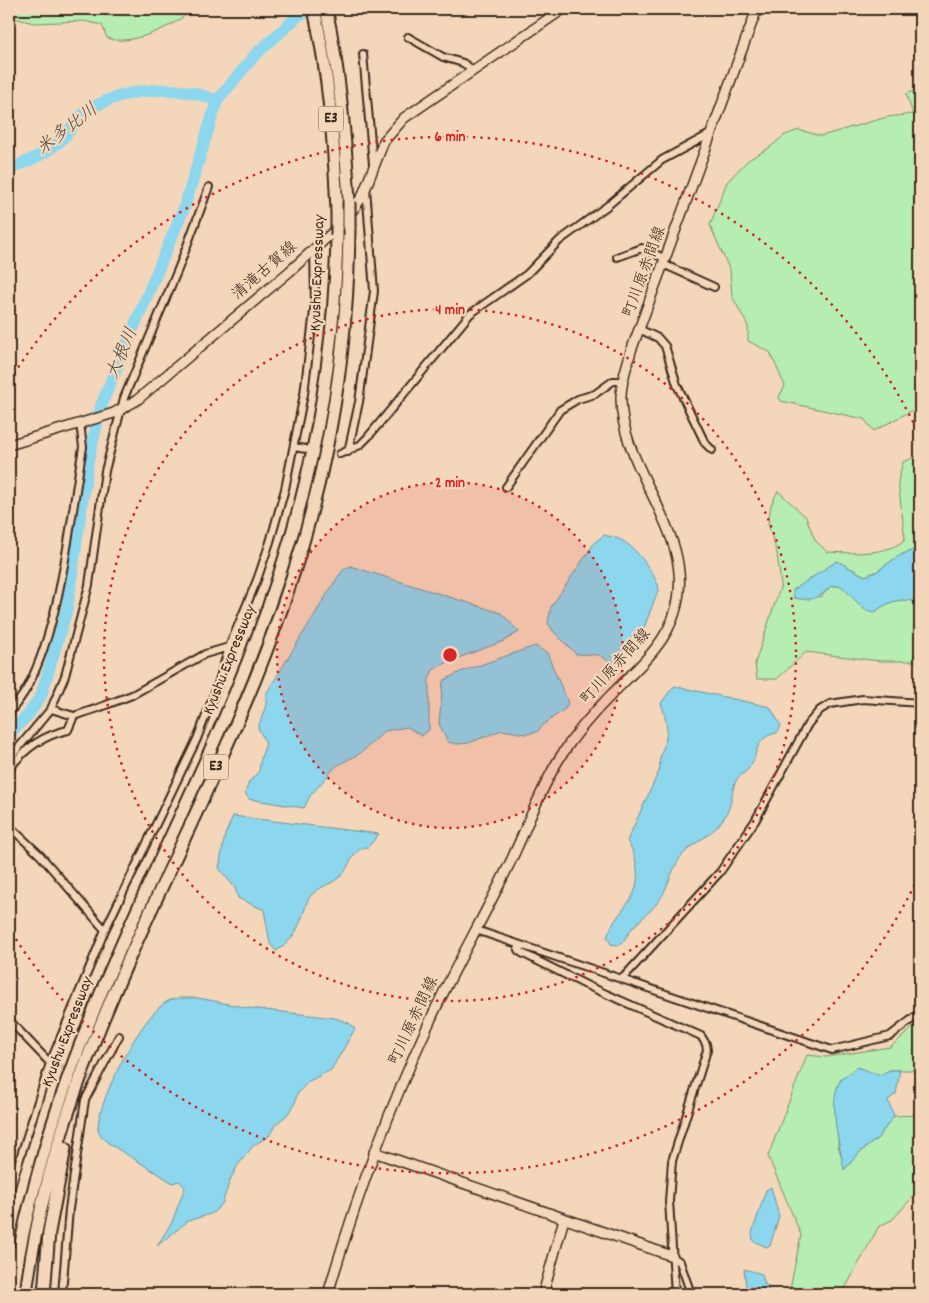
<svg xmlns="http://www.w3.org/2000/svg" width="929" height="1303" font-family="Dekko,'Klee One',sans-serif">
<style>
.green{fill:#b6eeb1;stroke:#788c68}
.water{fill:#8cd7ed;stroke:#6c929a}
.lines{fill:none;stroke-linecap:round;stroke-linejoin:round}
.river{stroke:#8cd7ed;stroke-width:12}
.street-tunnel{stroke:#cfb49b;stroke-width:6;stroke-dasharray:6 3;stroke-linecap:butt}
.street-casing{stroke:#3b2a1e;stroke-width:10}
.secondary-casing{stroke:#3b2a1e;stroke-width:12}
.highway-casing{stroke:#3b2a1e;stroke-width:15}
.street{stroke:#f4d7ba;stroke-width:6}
.secondary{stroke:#f4d7ba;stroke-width:9}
.highway{stroke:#f4d7ba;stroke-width:11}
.highway-bridge-casing{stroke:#3b2a1e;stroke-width:15;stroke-linecap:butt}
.highway-bridge{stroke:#f4d7ba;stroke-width:11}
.ring{fill:none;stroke:#d62828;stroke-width:2.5;stroke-dasharray:2.5 5}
.labels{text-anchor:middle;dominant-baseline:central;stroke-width:4.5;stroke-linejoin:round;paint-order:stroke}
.shield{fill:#f4d7ba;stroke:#725e4d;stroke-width:1}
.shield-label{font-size:15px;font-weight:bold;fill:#3b2a1e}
.street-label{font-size:16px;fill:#3b2a1e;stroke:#f4d7ba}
.water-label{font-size:18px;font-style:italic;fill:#47443d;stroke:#f4d7ba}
.centre{fill:#d62828;stroke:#f4d7ba;stroke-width:2.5}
.ring-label{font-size:15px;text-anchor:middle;font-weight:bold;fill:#d62828;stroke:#f4d7ba;stroke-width:4.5;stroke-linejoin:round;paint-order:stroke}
</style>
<rect width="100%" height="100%" fill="#f4d7ba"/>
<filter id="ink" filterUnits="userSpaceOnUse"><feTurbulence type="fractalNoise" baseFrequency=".02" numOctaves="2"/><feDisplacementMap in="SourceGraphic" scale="10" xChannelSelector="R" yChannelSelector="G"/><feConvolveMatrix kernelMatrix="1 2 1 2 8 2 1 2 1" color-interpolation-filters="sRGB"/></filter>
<g filter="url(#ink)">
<path class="green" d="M9,9h183c-15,17 -63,38 -85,29l-5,-13 -18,-4 -50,2 -25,-6z
M920,88v318l-46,25 -10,-12 -83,-18 -2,-4 6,-11 -15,-34 -22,-11v-15l-16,-30 -2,-25 -20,-46 17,-43 21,-22 21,-12 16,-13 14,-5 22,6 66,-19 26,-3 -7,-20z
M920,455v93l-20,7 -24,17 -11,4 -28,-15 -44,30 28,6 10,-11h10l24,23 10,3c13,-11 29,-16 45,-9v58h-40l-74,-9 -29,27h-20l-2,-16 26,-78 -4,-32 -9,-29 3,-19 7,-14 28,26 9,23 12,12c22,1 62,4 78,-13l-7,-58 5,-19z
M920,1022v48h-30l-10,5 -24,-8 -6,8 -10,5 -2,65 7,24 15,-17 17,-13 17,-23 26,-1v74l-28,31 -13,6 -37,68h-53l12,-59 -33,-79 39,-101 19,2 64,-10z"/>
<path class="water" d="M604,535c7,2 14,3 19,6 14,8 32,33 36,47l-23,61 -23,15 -14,-9 -23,-1 -23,-23 -5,-8 3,-16 44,-65z
M920,548v56c-16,-8 -32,-3 -45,8l-10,-2 -24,-24h-10c-12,13 -20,15 -37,12l-1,-8 44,-29 28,15 11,-4 24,-17z
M350,566l151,47 18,19 -15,9 -54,20 -17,9 -4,9v51l-7,6 -15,-9 -22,4 -24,22 -25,13 -26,30 -6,12 -55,-9 -4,-6 4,-11 10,-11 2,-13 5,-15 -8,-15 8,-23v-11l71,-116 6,-8z
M535,646l12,7 21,50 -3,6 -21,15 -7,8 -11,2 -24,-4 -33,13 -12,1 -9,-2 -9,-18 4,-43 17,-9z
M674,686l96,21 11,19 -4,7c-25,5 -17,22 -29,36 -3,4 -8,6 -11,10 -5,8 -5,20 -8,29 -11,26 -27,28 -45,45 -10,12 -13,23 -19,37 -6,15 -21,26 -32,37 -5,6 -7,12 -13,18l-9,-1 -4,-7c5,-15 14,-24 23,-37 12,-16 8,-43 -3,-59l33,-72c-2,-12 4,-20 6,-31 2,-13 -1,-23 -5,-35z
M233,816l146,18 -11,13c-15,1 -18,18 -25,27 -10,11 -26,12 -34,24 -2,3 -3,7 -4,11 -6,18 -11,31 -29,42l-6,-8 -6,-33 -26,-12 -3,-10 -16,-20 6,-33z
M179,998h20l49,10 87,10 14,5 6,6 -24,41 -22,11 -12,13 -2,9 -8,12 -12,10 -6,11 -15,9 -16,20 -7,13 -9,26 -9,9 -25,8 -31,25 15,-24 13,-35 -6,-6 -6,2 -65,-40c-5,-5 -10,-9 -10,-16 1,-29 44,-113 70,-126 3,-2 8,-2 11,-3z
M856,1067l24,8 10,-5h10l-4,24 -8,6 6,16 -17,23 -17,13 -16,18c-4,-24 -16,-65 -5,-87 3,-6 13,-10 17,-16z
M771,1187l8,29 -9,30 -3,1 -14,-6 -1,-8 14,-43z
M744,1269l18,5 3,11 4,2 -2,7h-20z"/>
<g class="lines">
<path class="river" d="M9,169c19,-8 38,-15 53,-30 10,-11 19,-26 33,-33 37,-19 84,-22 122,-5
M9,734l19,-19 13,-19 26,-87 21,-148 14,-58 82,-195 33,-107 37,-45 44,-40 13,-7"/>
<path class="street-tunnel" d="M50,1063l46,16"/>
<g class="street-casing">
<path id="street" d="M408,37l35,20 20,6 10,7
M363,54l10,110
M617,257l25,-9 24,11
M663,264l51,23
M639,329l19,9 7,8 12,39 28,58 7,7
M294,447l12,2
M348,452l11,-50 15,-111 -8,-103
M340,454l20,-9 8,-8 102,-123 57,-40 32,-33 48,-35 55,-46 50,-27
M506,487l54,-77 18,-11 17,-5 18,-13h10
M51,709l23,7 24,-8 34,-13 73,-41 24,-7
M9,714c6,-9 14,-18 19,-28 34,-66 42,-166 55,-239l-3,-24
M9,759l42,-50 14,-33 24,-91 16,-114 19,-73 55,-131 30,-80
M10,768c15,-20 34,-33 58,-38l6,-14
M9,826l31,29 65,75
M476,930l356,120 58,-14 30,-23
M518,944v6l4,3 64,32 115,51 5,8 1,6 -35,111 -3,40 6,93
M622,979l98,-107 35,-51 53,-97 12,-14 10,-6 33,-5 57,4
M9,1020l41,43
M9,1193l41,-130 55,-133 92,-191 21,-55 11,-37 28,-67 13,-38 15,-53 19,-95 11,-92 -1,-54
M672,1256l8,6 11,32
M62,1294l7,-85 16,-109 34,-64"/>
</g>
<g class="secondary-casing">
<path id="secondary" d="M9,445l105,-32 23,-13 153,-129 54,-49 18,-25 22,-56 20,-23 159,-109
M374,1152l298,104
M328,1294c27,-93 60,-183 101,-271 23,-51 51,-99 76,-150 19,-37 32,-78 54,-114 15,-24 33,-45 53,-65 24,-25 53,-48 63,-82 24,-78 -55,-139 -54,-215 0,-16 6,-31 10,-46l126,-342
M543,1294l21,-75"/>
</g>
<g class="highway-casing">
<path id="highway" d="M314,9c15,66 20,134 23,202
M326,9c14,63 19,128 23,192
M13,1294c5,-48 18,-96 31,-142 44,-152 118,-290 181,-435 69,-159 109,-308 112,-482
M26,1294c27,-224 150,-417 232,-622 59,-148 90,-286 91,-446
M44,1294l5,-62 16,-84"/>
</g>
<use href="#street" class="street"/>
<use href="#secondary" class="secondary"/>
<use href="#highway" class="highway"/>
<g class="highway-bridge-casing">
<path id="highway-bridge" d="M337,211v24
M349,226v-25"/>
</g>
<use href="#highway-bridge" class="highway-bridge"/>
</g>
</g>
<circle cx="450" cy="655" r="173" fill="#d62828" fill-opacity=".12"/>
<g class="ring">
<circle cx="450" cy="655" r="173"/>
<circle cx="450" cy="655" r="346"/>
<path d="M918 878A519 519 0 0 1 10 930M10 380A519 519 0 0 1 918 432"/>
</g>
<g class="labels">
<g class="shield">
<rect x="318.5" y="106.5" width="25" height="25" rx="4"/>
<rect x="203.5" y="754.5" width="25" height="25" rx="4"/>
</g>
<g class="shield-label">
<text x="331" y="119">E3</text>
<text x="216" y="767">E3</text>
</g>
<g class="street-label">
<text transform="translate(265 271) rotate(-41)">清滝古賀線</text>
<text transform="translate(645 272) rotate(-70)">町川原赤間線</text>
<text transform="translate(318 273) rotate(-88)">Kyushu Expressway</text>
<text transform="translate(230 660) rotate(-68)">Kyushu Expressway</text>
<text transform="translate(616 667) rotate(-48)">町川原赤間線</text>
<text transform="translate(414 1021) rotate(-65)">町川原赤間線</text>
<text transform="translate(68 1032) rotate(-69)">Kyushu Expressway</text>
</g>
<g class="water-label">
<text transform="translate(68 130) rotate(-38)">米多比川</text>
<text transform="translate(123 354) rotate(-67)">大根川</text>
</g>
</g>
<circle cx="450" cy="655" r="8" class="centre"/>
<g class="ring-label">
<text x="450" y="141">6 min</text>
<text x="450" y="314">4 min</text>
<text x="450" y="487">2 min</text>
</g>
<rect width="929" height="1303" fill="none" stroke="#f4d7ba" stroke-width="30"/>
<rect x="15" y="15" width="899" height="1273" fill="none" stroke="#3b2a1e" stroke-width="2" filter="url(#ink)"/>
</svg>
